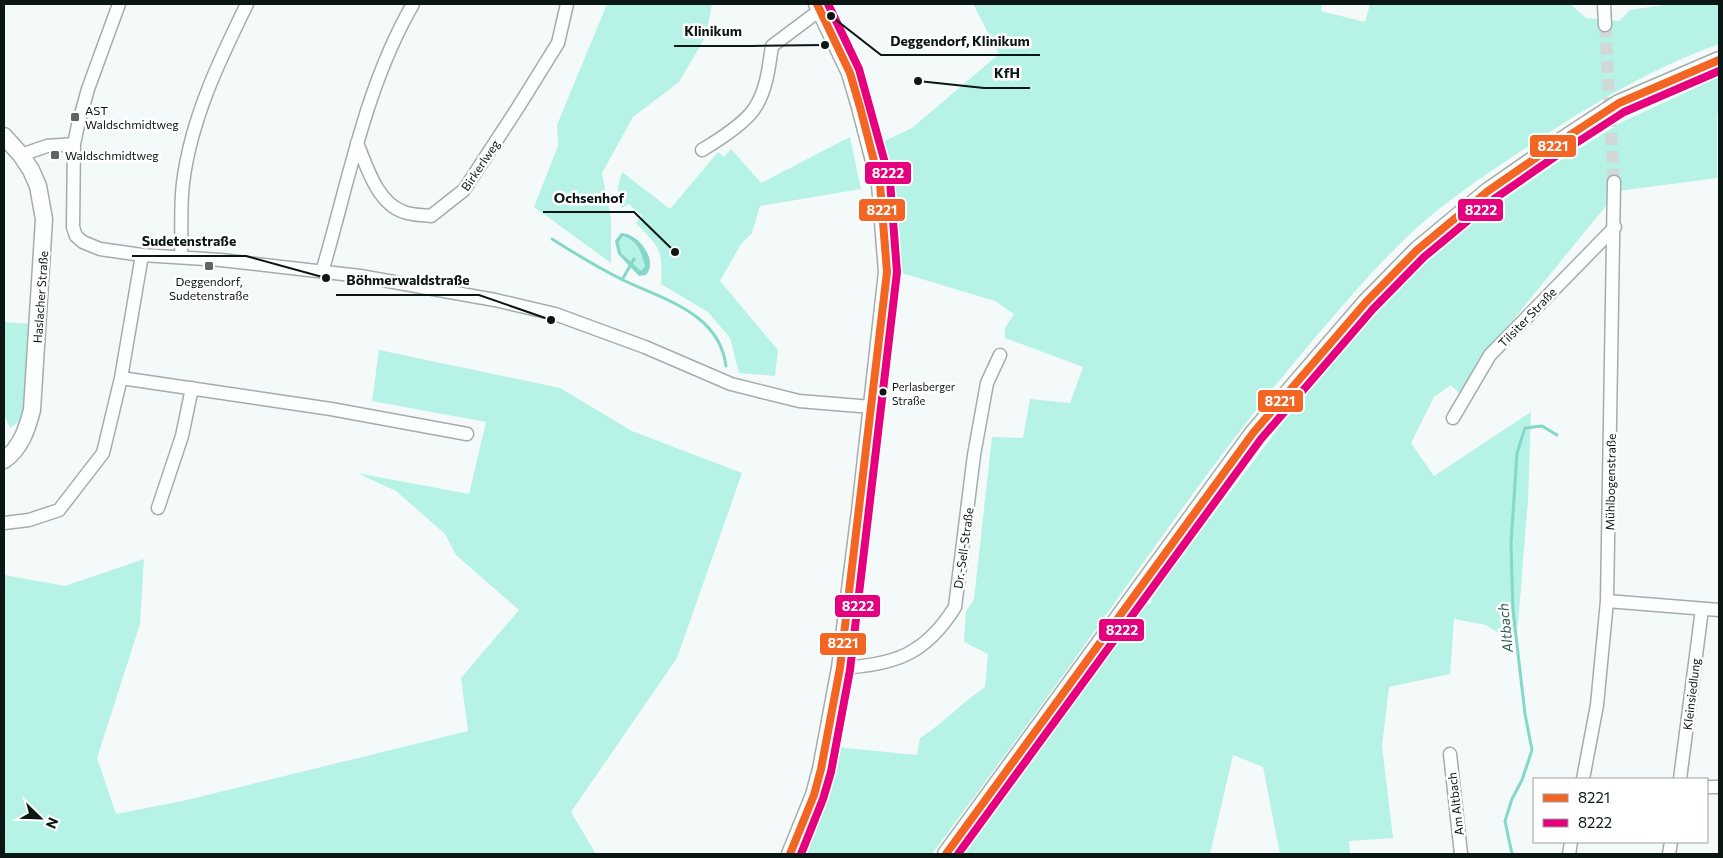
<svg xmlns="http://www.w3.org/2000/svg" width="1723" height="858" font-family="Commissioner,sans-serif">
<style>
.green{fill:#b6f2e6}
.water{fill:#85d8c9;fill-rule:evenodd}
.lines{fill:none;stroke-linecap:round;stroke-linejoin:round}
.stream{stroke:#85d8c9;stroke-width:3}
.street-tunnel{stroke:#d1d8d7;stroke-width:12;stroke-dasharray:12 6;stroke-linecap:butt}
.street-casing{stroke:#a4adab;stroke-width:15}
.secondary-casing{stroke:#a4adab;stroke-width:19}
.street{stroke:#fdfefe;stroke-width:12}
.secondary{stroke:#fdfefe;stroke-width:16}
.bus-1-casing{stroke:#fff;stroke-width:11}
.bus-2-casing{stroke:#fff;stroke-width:11}
.bus-1{stroke:#f26522;stroke-width:8}
.bus-2{stroke:#e5007d;stroke-width:8}
.poi-dot{fill:#5c6664;stroke:#fff;stroke-width:2}
.bus-dot{fill:#0a1714;stroke:#fff;stroke-width:2}
.labels{text-anchor:middle;dominant-baseline:central;stroke-width:5;stroke-linejoin:round;paint-order:stroke}
.bus-label{font-size:11px;fill:#0a1714;stroke:#fff;text-anchor:start}
.poi-label{font-size:12px;fill:#0a1714;stroke:#fff;text-anchor:start}
.street-label{font-size:12px;fill:#0a1714;stroke:#fff}
.water-label{font-size:14px;font-style:italic;fill:#2b5b52;stroke:#fff}
.leader{fill:none;stroke:#0a1714;stroke-width:2}
.callout-dot{fill:#0a1714;stroke:#fff;stroke-width:2}
.callout-label{font-size:14px;text-anchor:middle;font-weight:bold;fill:#0a1714;stroke:#fff;stroke-width:5;stroke-linejoin:round;paint-order:stroke}
.line-badge{stroke:#fff;stroke-width:2}
.badge-label{font-size:14px;text-anchor:middle;font-weight:bold;fill:#fff}
</style>
<rect width="100%" height="100%" fill="#f4faf9"/>
<path class="green" d="M607,4h105l-6,32 -27,46 -46,35 -31,56 9,46v44l-77,-56 24,-61 -1,-21z
M973,4h349l-1,7 44,11 5,-18h200l16,14 33,3 11,-11 41,-6h48v40c-64,23 -122,57 -178,94 -38,25 -78,51 -113,80 -35,30 -66,65 -96,100 -75,85 -141,178 -207,270 -63,90 -128,178 -193,266h-130l14,-27 23,-77 -3,-3 81,8 3,-17c24,-15 41,-35 65,-51l3,-33 -24,-12 2,-30 8,-13 18,-162 31,1 7,-39 40,4 13,-36 -78,-29v-10l9,-14 -19,-13 -100,-30 -4,-78 -11,-50 32,-15 87,-74z
M1719,77v35l-2,2v64l-99,13 -132,162 -25,42 -10,-10 -17,12 -23,46 23,33 97,-64 -3,88 -10,124 -6,18 -26,-17 -32,-6 -4,55 -61,13 -7,59 11,92 -44,3 1,13h-70l-17,-87 -30,-12 -23,99h-247l178,-246 10,-5 2,-9 149,-197 71,-81 51,-51 45,-41 89,-62 62,-39z
M850,137l11,52 -101,17 -8,27 -11,11 -21,37 58,69 -3,26 -36,-3 -9,-35 -22,-26 -47,-28c2,-35 -1,-36 -25,-61l6,-7 -13,-12 -7,4c-7,-12 -4,-23 0,-36l48,37 48,-57 6,5 7,-8 30,34z
M623,236c15,5 18,16 22,30l-4,5 -20,-18 -2,-11z
M4,322l28,2 -7,93 -15,11 -6,-13z
M379,350l181,38 72,43 110,42 -65,185 -106,154 25,42h-592v-279l61,11 79,-27 -4,65 -43,134 19,56 71,-14 281,-69 -7,-53 58,-68 -63,-55 -11,-21 -49,-43 -39,-18 112,21 17,-72 -114,-21z"/>
<path class="water" d="M621,233c17,0 38,27 25,42l-7,1 -21,-22 -3,-13zM623,236c15,5 18,16 22,30l-4,5 -20,-18 -2,-11z"/>
<g class="lines">
<path class="stream" d="M552,239c22,14 45,28 69,40 42,21 98,33 105,87
M622,280l12,-21
M1512,854l-7,-33 7,-22 10,-19 10,-30 -7,-36 -12,-104 -2,-66 6,-91 8,-25 17,-2 15,9"/>
<path class="street-tunnel" d="M1605,25l9,157"/>
<g class="street-casing">
<path id="street" d="M119,4l-31,85 -10,36 -4,19 -1,83 3,9 7,6 17,7 42,6 79,5 139,16 135,24 60,14 90,33 86,37 68,17 73,6
M1604,4l1,21
M357,143c10,24 20,60 47,69 8,3 18,3 27,4l33,-26 53,-81 41,-66 9,-39
M702,150c15,-9 46,-29 54,-44 11,-18 13,-40 16,-60l48,-36
M21,155l26,-9 27,-2
M181,256c1,-24 -1,-49 2,-73 8,-64 36,-122 64,-179
M322,272c27,-91 43,-185 91,-268
M121,378l210,31 136,25
M1453,418l37,-63 125,-128
M158,508l24,-72 10,-48
M4,523l25,-3 30,-10 44,-57 18,-75 21,-123
M1607,601l112,9
M840,668c54,-3 85,-13 115,-61l19,-152 13,-72 13,-28
M1450,754l11,100
M1583,779l14,-74 10,-104 7,-419
M1680,779l22,-170
M1707,787h12
M1569,854l2,-12
M1669,854l2,-12"/>
</g>
<g class="secondary-casing">
<path id="secondary" d="M4,136l17,19 10,15 7,16 6,33 -12,191c-5,19 -11,38 -28,50
M790,854l24,-59 7,-26 19,-101 20,-157 27,-239 -7,-88 -20,-77 -10,-34 -33,-69
M946,854l307,-421 113,-131 51,-52 71,-59 62,-43 69,-45 100,-43"/>
</g>
<use href="#street" class="street"/>
<use href="#secondary" class="secondary"/>
<g class="bus-1-casing">
<path id="bus-1" d="M790,854l24,-59 7,-26 19,-101 47,-396 -7,-88 -20,-77 -10,-34 -33,-69
M946,854l307,-421 113,-131 51,-52 71,-59 62,-43 69,-45 100,-43"/>
</g>
<g class="bus-2-casing">
<path id="bus-2" d="M801,854l22,-55 8,-27 19,-102 47,-398 -7,-91 -31,-112 -31,-65
M958,854l303,-415 112,-130 51,-52 70,-58 62,-43 68,-44 95,-41"/>
</g>
<use href="#bus-1" class="bus-1"/>
<use href="#bus-2" class="bus-2"/>
</g>
<g class="poi-dot">
<rect x="70" y="112" width="10" height="10" rx="2.5"/>
<rect x="50" y="150" width="10" height="10" rx="2.5"/>
<rect x="204" y="261" width="10" height="10" rx="2.5"/>
</g>
<circle class="bus-dot" cx="883" cy="392" r="4.5"/>
<g class="labels">
<g class="bus-label">
<text x="892" y="386">Perlasberger<tspan x="892" dy="14">Straße</tspan></text>
</g>
<g class="poi-label">
<text x="85" y="110">AST<tspan x="85" dy="14">Waldschmidtweg</tspan></text>
<text x="65" y="155">Waldschmidtweg</text>
<text x="209" y="281" text-anchor="middle">Deggendorf,<tspan x="209" dy="14">Sudetenstraße</tspan></text>
</g>
<g class="street-label">
<text transform="translate(480 165) rotate(-56)">Birkerlweg</text>
<text transform="translate(40 297) rotate(-86)">Haslacher Straße</text>
<text transform="translate(1527 317) rotate(-46)">Tilsiter Straße</text>
<text transform="translate(1610 482) rotate(-89)">Mühlbogenstraße</text>
<text transform="translate(963 548) rotate(-82)">Dr.-Sell-Straße</text>
<text transform="translate(1691 694) rotate(-83)">Kleinsiedlung</text>
<text transform="translate(1455 804) rotate(-97)">Am Altbach</text>
</g>
<g class="water-label">
<text transform="translate(1505 628) rotate(-96)">Altbach</text>
</g>
</g>
<path class="leader" d="M825 45L752 46H674M831 16L881 55H1040M918 81L984 88H1030M675 252L634 212H543M326 278L246 256H132M551 320L479 295H336"/>
<g class="callout-dot">
<circle cx="825" cy="45" r="5"/>
<circle cx="831" cy="16" r="5"/>
<circle cx="918" cy="81" r="5"/>
<circle cx="675" cy="252" r="5"/>
<circle cx="326" cy="278" r="5"/>
<circle cx="551" cy="320" r="5"/>
</g>
<g class="callout-label">
<text x="713" y="36">Klinikum</text>
<text x="960" y="46">Deggendorf, Klinikum</text>
<text x="1007" y="78">KfH</text>
<text x="589" y="203">Ochsenhof</text>
<text x="189" y="246">Sudetenstraße</text>
<text x="408" y="285">Böhmerwaldstraße</text>
</g>
<g class="line-badge">
<rect x="1529" y="134" width="48" height="24" rx="5" fill="#f26522"/>
<rect x="864" y="161" width="48" height="24" rx="5" fill="#e5007d"/>
<rect x="1457" y="198" width="47" height="24" rx="5" fill="#e5007d"/>
<rect x="858" y="198" width="48" height="24" rx="5" fill="#f26522"/>
<rect x="1257" y="389" width="47" height="24" rx="5" fill="#f26522"/>
<rect x="834" y="594" width="47" height="24" rx="5" fill="#e5007d"/>
<rect x="1098" y="618" width="47" height="24" rx="5" fill="#e5007d"/>
<rect x="819" y="632" width="48" height="24" rx="5" fill="#f26522"/>
</g>
<g class="badge-label">
<text x="1553" y="151">8221</text>
<text x="888" y="178">8222</text>
<text x="1481" y="215">8222</text>
<text x="882" y="215">8221</text>
<text x="1280" y="406">8221</text>
<text x="858" y="611">8222</text>
<text x="1122" y="635">8222</text>
<text x="843" y="648">8221</text>
</g>
<rect width="1723" height="858" fill="none" stroke="#0a1714" stroke-width="10"/>
<rect x="1533" y="778" width="175" height="65" fill="#ffffff" stroke="#9da2a1"/>
<rect x="1543" y="794" width="25" height="8" fill="#f26522" stroke="#9da2a1"/>
<text x="1578" y="803" font-size="15" fill="#0a1714">8221</text>
<rect x="1543" y="819" width="25" height="8" fill="#e5007d" stroke="#9da2a1"/>
<text x="1578" y="828" font-size="15" fill="#0a1714">8222</text>
<g transform="translate(40 818) rotate(113)" stroke="#ffffff" stroke-width="4" paint-order="stroke">
<path d="M0-4L9 19L0 12L-9 19Z" fill="#0a1714"/>
<text y="-8" font-size="14" font-weight="bold" text-anchor="middle" fill="#0a1714">N</text>
</g>
</svg>
